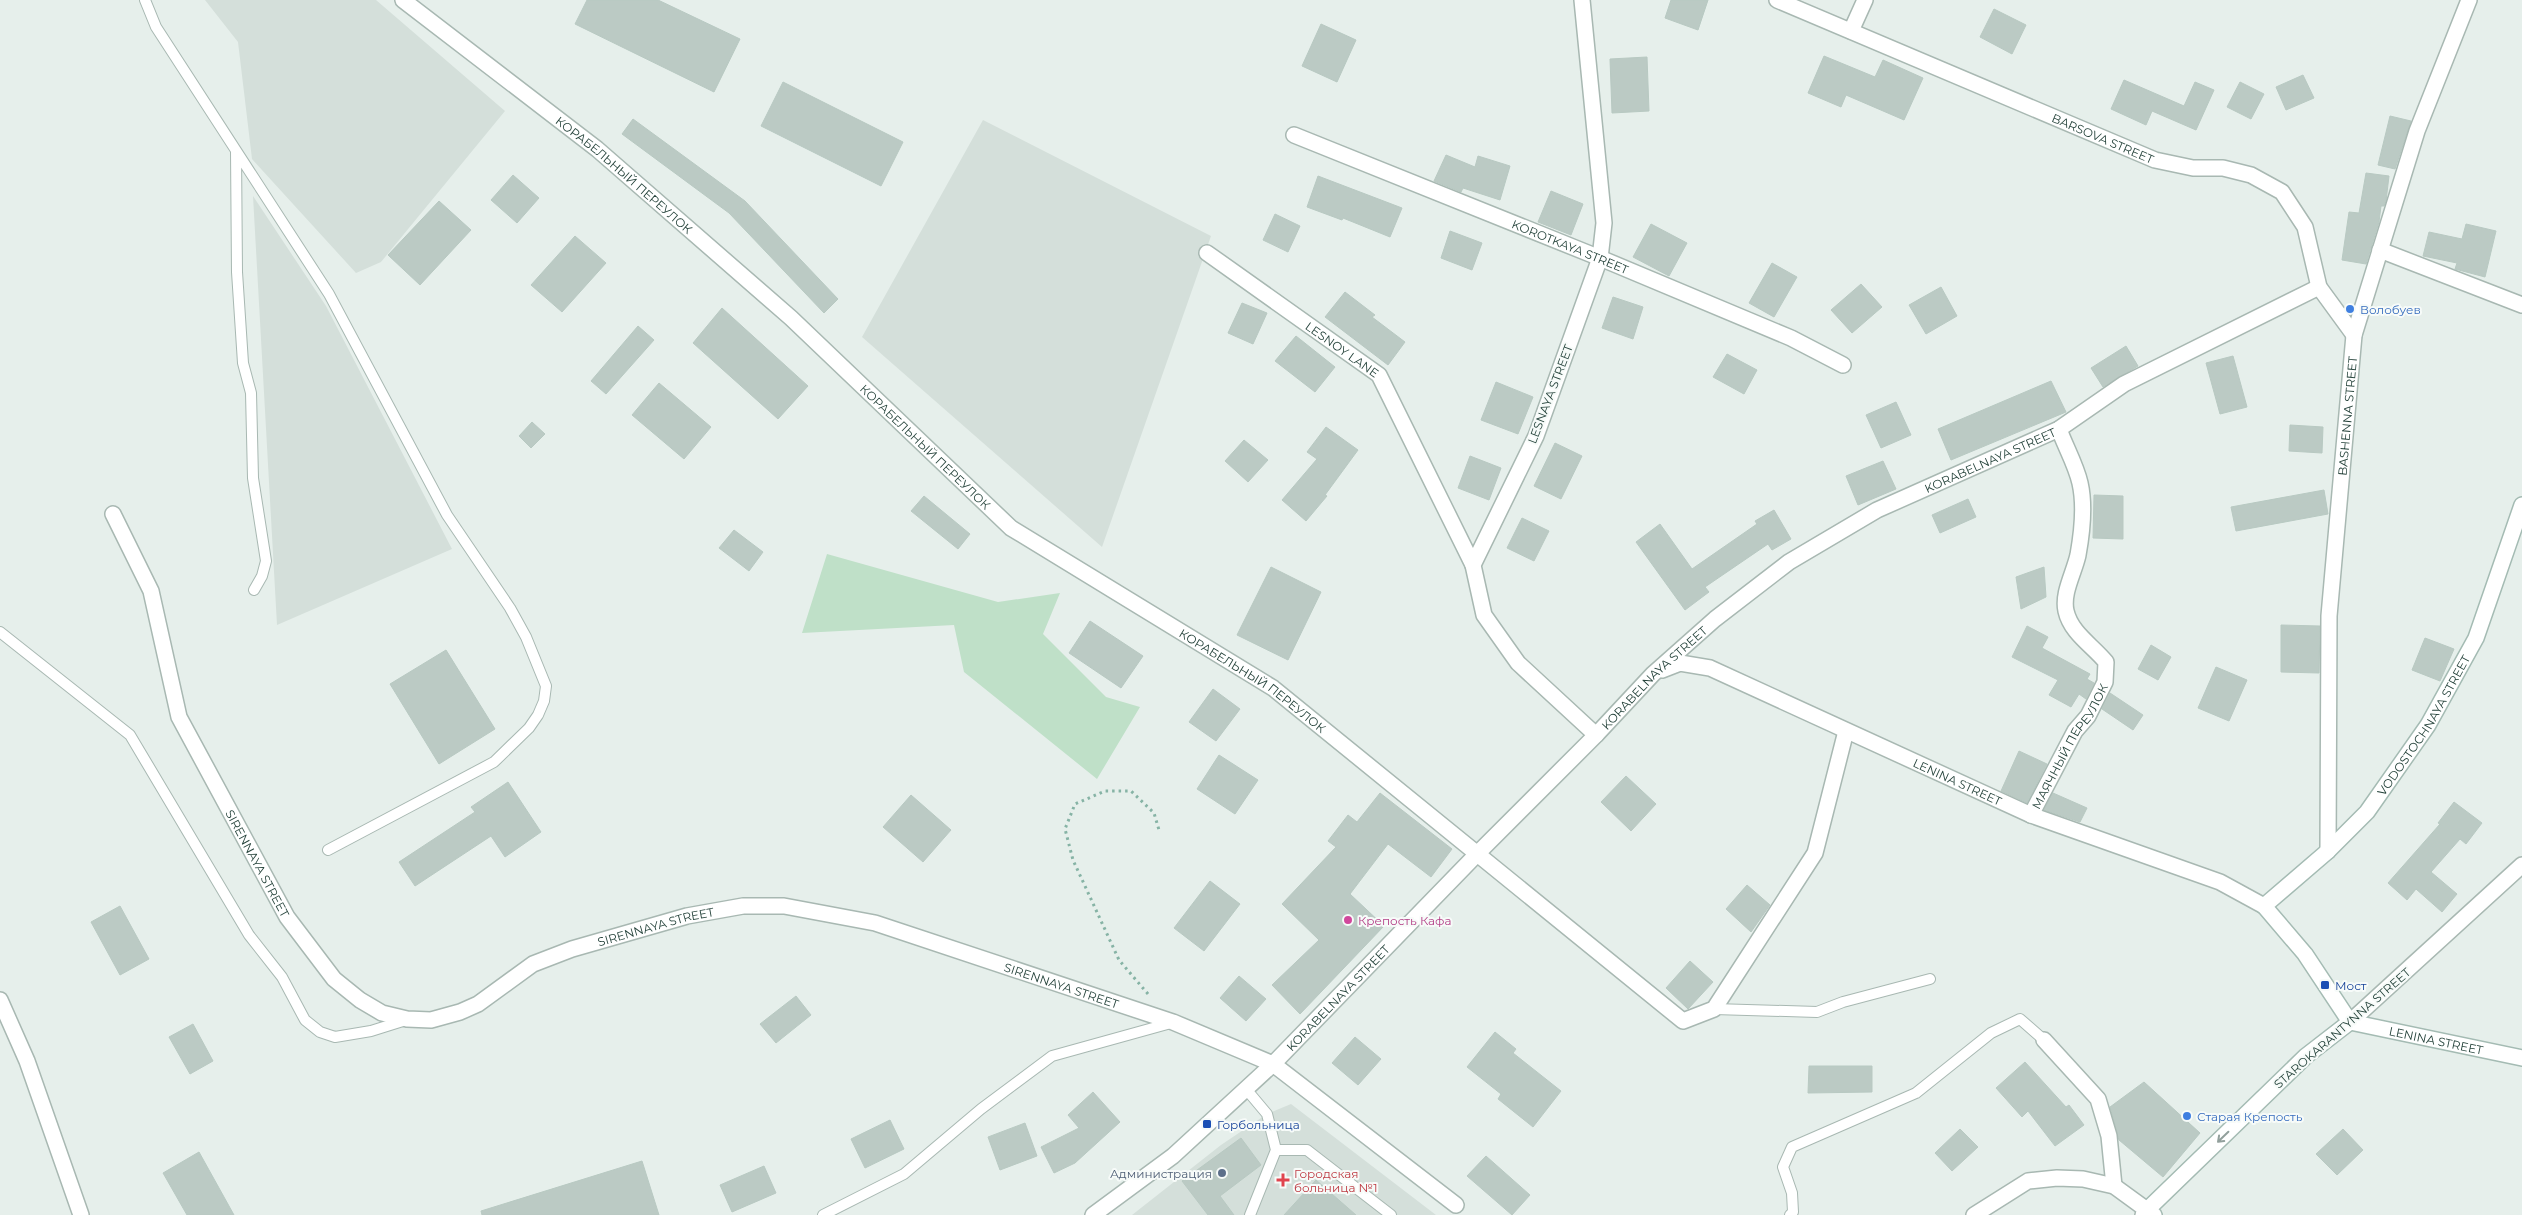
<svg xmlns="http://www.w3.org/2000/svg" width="2522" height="1215" font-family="Montserrat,sans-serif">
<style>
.built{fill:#d4dfda}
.green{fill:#bfe0c8}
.building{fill:#bbcac4;stroke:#b8c9c2}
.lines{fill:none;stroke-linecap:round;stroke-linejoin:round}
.lane-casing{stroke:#a8b8b2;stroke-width:12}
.street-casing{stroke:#a8b8b2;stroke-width:18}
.secondary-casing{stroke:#a4bbb3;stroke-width:18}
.path{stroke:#86b3a5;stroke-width:3;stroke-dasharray:2.5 4;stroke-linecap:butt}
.lane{stroke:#fff;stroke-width:10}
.street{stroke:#fff;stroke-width:15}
.secondary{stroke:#fff;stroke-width:15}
.oneway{stroke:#92a09c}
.shop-dot{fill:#3f7fe0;stroke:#f7fbf9;stroke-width:2}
.hotel-dot{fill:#d1479c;stroke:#f7fbf9;stroke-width:2}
.transit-dot{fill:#1a4fb4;stroke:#f7fbf9;stroke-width:2}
.service-dot{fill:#5c6f8a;stroke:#f7fbf9;stroke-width:2}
.health-dot{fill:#e0444e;stroke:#f7fbf9;stroke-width:2}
.labels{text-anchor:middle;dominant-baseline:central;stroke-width:4;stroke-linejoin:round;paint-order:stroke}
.street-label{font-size:12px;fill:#24423a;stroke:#f7fbf9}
.shop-label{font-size:12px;fill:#366cbe;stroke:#f7fbf9;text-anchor:start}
.hotel-label{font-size:12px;fill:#b23c85;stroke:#f7fbf9;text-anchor:start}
.transit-label{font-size:12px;fill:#164399;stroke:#f7fbf9;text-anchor:start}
.service-label{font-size:12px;fill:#4e5e75;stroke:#f7fbf9;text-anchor:end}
.health-label{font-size:12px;fill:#be3a42;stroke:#f7fbf9;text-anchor:start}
</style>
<rect width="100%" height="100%" fill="#e6efeb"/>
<path class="built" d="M205,0h171l129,111 -124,151 -25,11 -104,-114 -14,-117z
M983,120l228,116 -109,311 -240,-210z
M253,196l73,110 126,243 -175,76z
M1291,1104l145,111h-304l89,-70 46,-31z"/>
<path class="green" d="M827,554l171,48 62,-9 -17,41 63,63 34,10 -43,72 -133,-107 -10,-47 -152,8z"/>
<path class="building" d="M587,0h71l82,39 -26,53 -139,-68z
M1671,0h37l-10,30 -33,-12z
M1994,9l32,16 -14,29 -32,-17z
M1321,24l35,16 -19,42 -35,-16z
M1824,56l51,21 8,-17 40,18 -19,42 -58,-25 -5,12 -33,-14z
M1647,57l2,54 -37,2 -2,-54z
M2303,75l11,23 -28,12 -10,-23z
M2124,80l60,26 11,-24 19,8 -18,40 -44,-19 -6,14 -35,-16z
M783,82l120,60 -22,44 -120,-60z
M2240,82l24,12 -13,25 -24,-12z
M2390,116l21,5 -16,48 -17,-4z
M633,119l112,82 93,98 -14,14 -95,-100 -107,-79z
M1446,155l29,12 3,-11 32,10 -10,34 -37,-12 -2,4 -27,-11z
M2366,173l23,3 -3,25 -2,5h-3l-2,16 -13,42 -24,-4 7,-48 10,1z
M513,175l26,23 -22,25 -26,-23z
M1318,176l84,32 -12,29 -47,-19 -1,2 -35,-13z
M1551,191l32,13 -12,31 -33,-13z
M439,201l32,29 -51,55 -32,-30z
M1275,214l25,12 -12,26 -25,-12z
M1651,224l36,19 -18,33 -36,-19z
M2466,224l30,7 -11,46 -30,-8 2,-6 -34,-7 6,-24 33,7z
M1450,231l32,12 -10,27 -31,-12z
M575,236l31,27 -44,49 -31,-27z
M1772,263l25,14 -23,40 -25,-14z
M1861,284l21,23 -30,26 -21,-23z
M1941,287l16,29 -31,18 -17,-29z
M1345,292l30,23 -3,2 33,25 -17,23 -63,-48z
M1613,297l30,10 -10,32 -31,-11z
M1242,303l25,10 -14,31 -25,-11z
M722,308l86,78 -30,33 -85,-76z
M638,326l16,14 -48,54 -15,-13z
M1296,336l39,31 -20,25 -40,-31z
M2126,346l12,20 -35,21 -12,-19z
M1727,354l30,16 -13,24 -31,-17z
M2233,356l14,51 -27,7 -14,-51z
M2051,381l15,31 -115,48 -13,-31z
M1496,382l37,15 -15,37 -37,-14z
M659,383l52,44 -27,32 -52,-44z
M1896,402l15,33 -30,13 -15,-33z
M532,422l13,12 -14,14 -12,-12z
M2290,425l33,2 -1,26 -33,-2z
M1326,427l32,23 -33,45 2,1 -21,25 -24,-21 35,-41 -10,-7z
M1244,440l24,20 -20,22 -23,-21z
M1555,443l27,13 -21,43 -27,-13z
M1470,456l31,12 -12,32 -31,-12z
M1883,461l13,28 -38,16 -12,-29z
M2324,490l4,24 -92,17 -5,-24z
M2094,495l29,1v43l-30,-1z
M924,496l46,38 -12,15 -47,-38z
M1968,499l8,18 -36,16 -8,-18z
M1774,510l17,29 -19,11 -4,-6 -63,43 4,5 -24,18 -49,-68 24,-18 32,45 65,-45 -2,-3z
M1522,518l27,13 -15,30 -27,-13z
M734,530l29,22 -14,19 -30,-23z
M1271,567l50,25 -33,68 -51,-25z
M2044,567l2,30 -25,12 -5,-32z
M1090,621l53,35 -22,32 -52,-35z
M2281,625l39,1 -1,47 -38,-1z
M2027,626l21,11 -6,11 48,26 -3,5 7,4 -8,16 -7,-5 -8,13 -22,-12 9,-15 -46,-23z
M2425,638l29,11 -14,32 -28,-11z
M2151,645l20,12 -13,23 -20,-11z
M446,650l49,79 -56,35 -49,-80z
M2216,667l31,13 -18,41 -31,-13z
M1213,689l27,20 -24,32 -27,-19z
M2110,693l33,22 -10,15 -31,-21z
M2019,751l28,13 -20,39 -26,-12z
M1219,755l39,25 -23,34 -38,-25z
M1626,776l30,28 -25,27 -30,-29z
M508,782l33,50 -36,25 -14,-21 -76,50 -16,-24 76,-50 -4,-5z
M1380,793l72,56 -21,28 -43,-33 -38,50 34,32 -84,88 -28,-29 47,-45 -37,-36 54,-57 -8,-6 20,-26 9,7z
M2053,793l34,15 -7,14 -36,-12z
M911,795l40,35 -28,32 -40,-35z
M2454,802l28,21 -16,21 -6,-5 -29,33 26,22 -15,18 -26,-23 -9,11 -19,-17 52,-59 -2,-1z
M1210,881l30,23 -36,47 -30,-23z
M1747,885l23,20 -19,27 -25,-23z
M120,906l29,53 -29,16 -29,-53z
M1690,961l23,21 -25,27 -22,-21z
M1239,976l27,23 -20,22 -26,-23z
M796,996l15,19 -35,28 -16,-19z
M193,1024l20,37 -23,13 -21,-37z
M1495,1032l21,17 -3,4 48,38 -28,36 -35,-28 3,-5 -34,-27z
M1355,1037l26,22 -23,26 -26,-22z
M2025,1062l41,45 3,-2 15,20 -29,21 -27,-35 -6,6 -26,-29z
M1809,1066h63v26l-64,1z
M2144,1082l56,51 -37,44 -44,-37 -9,-33z
M1093,1092l27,30 -45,41 -21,10 -13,-26 38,-19 -11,-13z
M890,1120l14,29 -39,19 -14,-29z
M1025,1123l12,33 -37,14 -12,-33z
M1960,1129l18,18 -26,24 -17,-18z
M2343,1129l20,21 -26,25 -21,-21z
M1241,1138l20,27 -41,31 14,19h-26l-26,-34z
M199,1152l35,63h-47l-24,-42z
M1486,1156l44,39 -18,20 -45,-39z
M642,1161l17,54h-177l-1,-4z
M764,1166l12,27 -44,19 -12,-27z
M1316,1180l40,35h-72z"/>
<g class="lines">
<g class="lane-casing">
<path id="lane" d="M145,0l11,27 173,267 118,221 63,93 16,29 20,49 -2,15 -6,14 -9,13 -35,34 -166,88
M236,151l1,121 6,91 8,30 2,85 13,83 -4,15 -8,14
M0,632l130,103 119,200 33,42 23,43 15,12 15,5 36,-6 35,-11
M1714,1009l103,3 26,-10 87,-23
M1246,1089l21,25 9,36 -26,65
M1276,1150h31l84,65
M823,1215l81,-41 77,-65 71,-53 119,-33
M1790,1215l3,-3 -1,-19 -9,-26 9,-20 124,-54 75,-60 29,-14 24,21"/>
</g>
<g class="street-casing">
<g id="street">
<path id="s1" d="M403,0l194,149 194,169 220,210 262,160 410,333 31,-12 101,-156 31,-122"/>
<path d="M1582,0l22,223 -4,35 -64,178 -63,129 11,50 34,48 78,72"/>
<path id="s2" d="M1777,0l378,160 38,8h30l28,7 31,17 23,35 14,60 35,48"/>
<path d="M1851,31l14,-31"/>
<path id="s3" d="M1294,135l306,123 191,80 52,27"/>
<path d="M2380,250l142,55"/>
<path id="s4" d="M1207,253l172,122 94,190"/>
<path id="s5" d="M113,514l38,77 28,126 108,200 47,62 26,21 22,13 25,6 24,1 29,-8 18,-8 55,-40 39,-15 115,-33 56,-10h41l91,17 298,99 100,42 183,141"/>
<path id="s6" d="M1662,670l18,-7 30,5 321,147 189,67 44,24"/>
<path id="s7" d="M2031,815l44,-84 13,-15 17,-34 1,-20c-14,-17 -35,-29 -40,-51 -4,-18 8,-38 12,-56 4,-22 7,-50 2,-72 -4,-18 -15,-37 -21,-54"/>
<path id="s8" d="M2328,851l1,-235 25,-281 63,-204 52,-131"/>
<path d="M0,1000l27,61 54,154"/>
<path d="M2350,1022l172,-157"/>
<path d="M2044,1040l54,59 11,37 5,50"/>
<path id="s9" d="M1093,1215l80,-59 100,-92 204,-210 119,-119 57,-61 62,-55 74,-57 88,-52 182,-81 65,-45 195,-97"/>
<path d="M1974,1215l54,-34 29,-3 26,1 31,7 33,24 -4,5"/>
</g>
</g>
<g class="secondary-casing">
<g id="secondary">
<path id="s10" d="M2350,1022l-45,-68 -41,-48 64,-55 39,-39 61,-87 48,-87 46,-133"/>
<path id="s11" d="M2350,1022l172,36"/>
<path d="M2154,1215l-7,-5 159,-154 44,-34"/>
</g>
</g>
<path class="path" d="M1148,994l-29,-34 -46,-100 -8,-31 10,-25 30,-13h26l23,22 5,17"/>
<use href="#lane" class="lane"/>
<use href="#street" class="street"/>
<use href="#secondary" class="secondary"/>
</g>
<defs><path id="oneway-shaft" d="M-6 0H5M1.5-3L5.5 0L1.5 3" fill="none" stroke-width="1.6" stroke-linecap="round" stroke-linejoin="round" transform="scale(1.25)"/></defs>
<use class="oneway" href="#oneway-shaft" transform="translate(2223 1137) rotate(136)"/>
<g class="shop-dot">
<circle cx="2350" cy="309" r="5"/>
<circle cx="2187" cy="1116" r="5"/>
</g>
<circle class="hotel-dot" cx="1348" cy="920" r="5"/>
<g class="transit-dot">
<rect x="2320" y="980" width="10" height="10" rx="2.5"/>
<rect x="1202" y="1119" width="10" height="10" rx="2.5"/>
</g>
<circle class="service-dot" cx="1222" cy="1173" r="5"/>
<path class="health-dot" d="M1280.5 1172.5h5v5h5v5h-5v5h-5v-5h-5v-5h5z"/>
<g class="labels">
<g class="street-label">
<text stroke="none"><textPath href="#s2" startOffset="354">BARSOVA STREET</textPath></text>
<text stroke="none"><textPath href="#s1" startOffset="282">КОРАБЕЛЬНЫЙ ПЕРЕУЛОК</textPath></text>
<text stroke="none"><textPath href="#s3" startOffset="298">KOROTKAYA STREET</textPath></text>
<text stroke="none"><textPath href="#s4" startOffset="166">LESNOY LANE</textPath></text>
<text transform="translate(1550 394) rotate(-69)">LESNAYA STREET</text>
<text stroke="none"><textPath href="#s8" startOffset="436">BASHENNA STREET</textPath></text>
<text stroke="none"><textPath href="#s1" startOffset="688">КОРАБЕЛЬНЫЙ ПЕРЕУЛОК</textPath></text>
<text stroke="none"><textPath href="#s9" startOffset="1182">KORABELNAYA STREET</textPath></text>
<text stroke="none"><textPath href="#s9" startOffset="778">KORABELNAYA STREET</textPath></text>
<text stroke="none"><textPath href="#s1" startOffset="1092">КОРАБЕЛЬНЫЙ ПЕРЕУЛОК</textPath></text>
<text stroke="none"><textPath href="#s10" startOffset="388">VODOSTOCHNAYA STREET</textPath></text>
<text stroke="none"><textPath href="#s7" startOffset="79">МАЯЧНЫЙ ПЕРЕУЛОК</textPath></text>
<text stroke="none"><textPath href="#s6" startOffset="322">LENINA STREET</textPath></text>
<text stroke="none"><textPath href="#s5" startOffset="381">SIRENNAYA STREET</textPath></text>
<text stroke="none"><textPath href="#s5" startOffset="875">SIRENNAYA STREET</textPath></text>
<text stroke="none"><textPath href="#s5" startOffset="1295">SIRENNAYA STREET</textPath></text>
<text stroke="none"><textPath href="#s9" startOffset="328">KORABELNAYA STREET</textPath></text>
<text transform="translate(2342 1028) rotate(-41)">STAROKARANTYNNA STREET</text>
<text stroke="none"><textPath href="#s11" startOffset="88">LENINA STREET</textPath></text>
</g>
<g class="shop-label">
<text x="2360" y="309">Волобуев</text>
<text x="2197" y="1116">Старая Крепость</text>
</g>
<g class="hotel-label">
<text x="1358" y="920">Крепость Кафа</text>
</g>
<g class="transit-label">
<text x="2335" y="985">Мост</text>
<text x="1217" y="1124">Горбольница</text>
</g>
<g class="service-label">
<text x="1212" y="1173">Администрация</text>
</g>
<g class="health-label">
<text x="1294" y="1173">Городская<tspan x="1294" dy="14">больница №1</tspan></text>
</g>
</g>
</svg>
